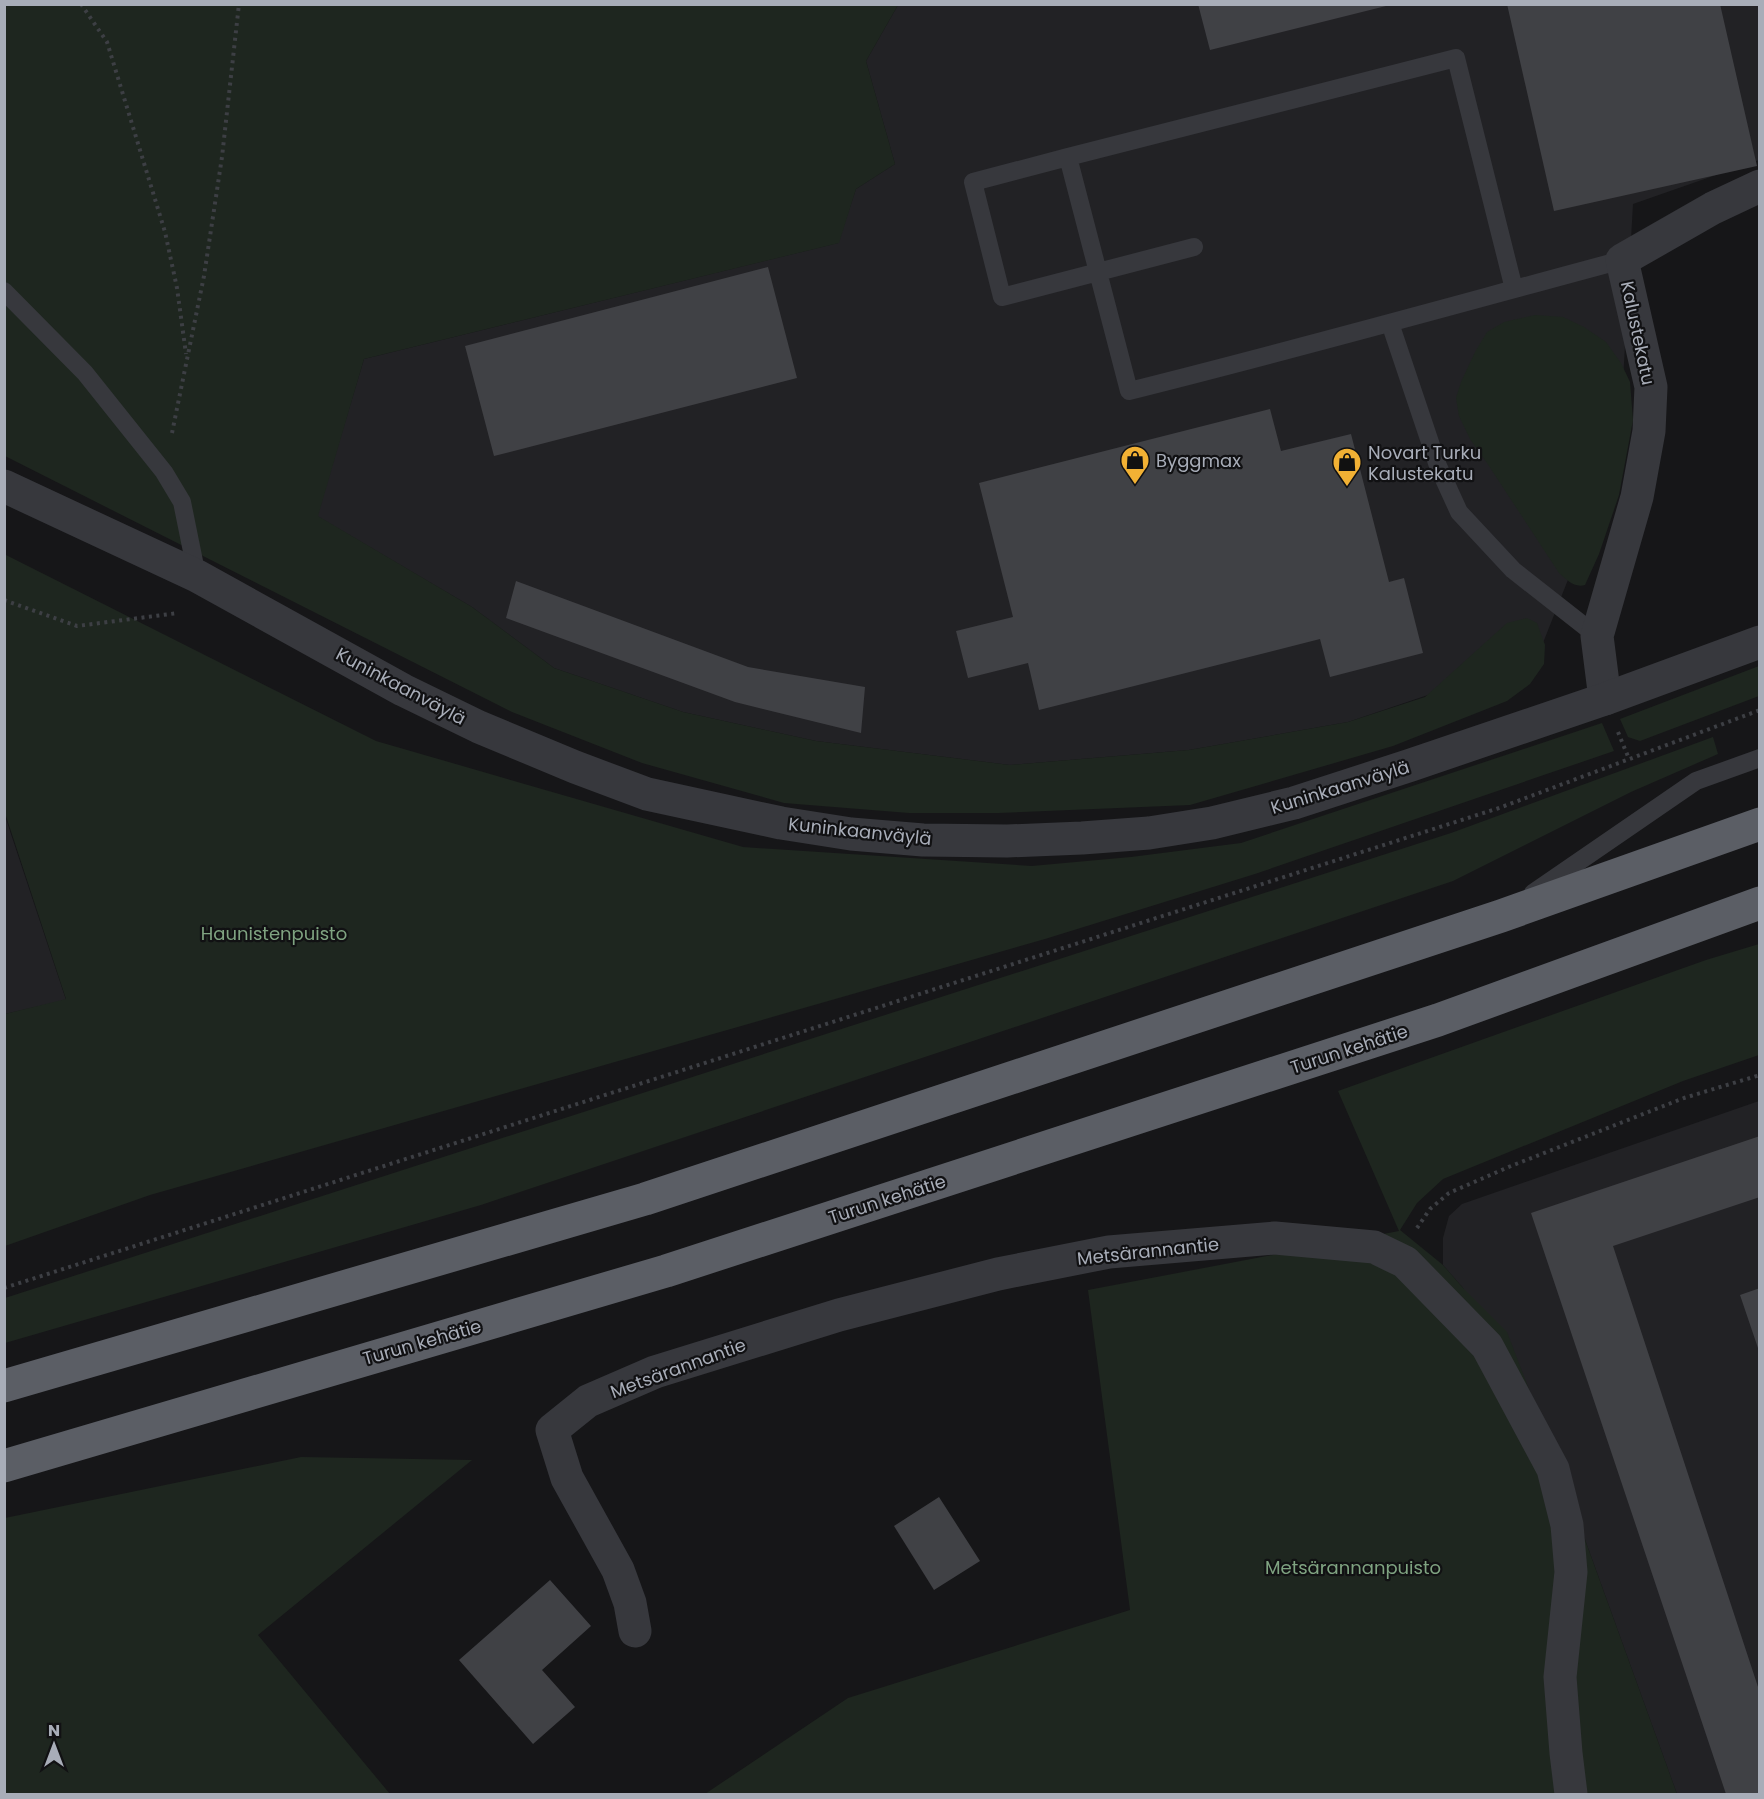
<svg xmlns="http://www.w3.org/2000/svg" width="1764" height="1799" font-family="Poppins,sans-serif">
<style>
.built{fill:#222225}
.green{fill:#1e261f}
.building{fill:#404145}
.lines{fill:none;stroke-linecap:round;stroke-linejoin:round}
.path{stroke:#3d3f44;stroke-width:4;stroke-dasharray:3 4.5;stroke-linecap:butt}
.service{stroke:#37383d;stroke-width:18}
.minor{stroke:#37383d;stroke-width:33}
.tertiary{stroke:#37383d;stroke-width:33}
.trunk{stroke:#5b5e65;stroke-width:33}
.labels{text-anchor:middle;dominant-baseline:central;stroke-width:4.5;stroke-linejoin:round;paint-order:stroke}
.street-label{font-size:18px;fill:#a8adb8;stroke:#111113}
.poi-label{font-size:18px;fill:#a8adb8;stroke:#111113;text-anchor:start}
.park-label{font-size:18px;fill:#7fa381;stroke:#111113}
</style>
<rect width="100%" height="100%" fill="#161618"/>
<path class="built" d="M898,5h861v155l-126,44 -14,247 -82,207 -189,64 -159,28 -179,15 -194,-24 -133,-29 -129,-44 -82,-61 -155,-91 47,-157 474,-116 18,-54 39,-25 -29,-103z
M4,813l62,187 -61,14h-1z
M1759,1101v693h-82l-119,-329 -95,-177 -20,-23v-27l6,-22 13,-12z"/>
<path class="green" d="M5,5h893l-32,56 29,103 -39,25 -17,54 -475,116 -46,157 154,91 82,61 129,44 133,29 194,24 179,-15 159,-28 77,-25 82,-74 20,-5 10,5 8,22 -1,19 -14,20 -23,17 -114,45 -203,59 -192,8h-89l-125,-10 -142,-40 -130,-51 -507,-256z
M1535,315l28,2 21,10 22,15 15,21 9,19 3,38 -14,75 -20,59 -14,31c-11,3 -18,-5 -26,-12l-72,-110 -17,-24 -11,-23 -3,-18 5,-16 14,-30 12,-20 17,-10z
M4,554l372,187 367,106 289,19 99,-9 110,-14 361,-120 12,28 -359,123 -210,65 -895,256 -145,51v-232l61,-15 -61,-186z
M1759,666v30l-119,45 -12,-4 -8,-18z
M1713,737l5,17 -87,38 -178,89 -972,324 -476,138v-45l1446,-465z
M1759,944v111l-76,26 -240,98 -26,24 -17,27 43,35 20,23 44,44 51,133 119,329h-972l143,-96 282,-88 -42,-320 311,-59 -61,-140 368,-131z
M301,1457l171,3 -214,175 132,159h-385v-276z"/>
<path class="building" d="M1198,4h192v1l-180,45z
M1507,4h213l37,162 -203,45z
M768,267l29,111 -303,78 -29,-110z
M1270,409l11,42 70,-17 38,148 15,-4 19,75 -93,24 -10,-38 -281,71 -11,-47 -60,15 -12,-47 57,-14 -34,-134z
M516,581l232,86 117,20 -4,46 -126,-31 -229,-84z
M1760,1136v61l-147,49 147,447v101h-34l-195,-581z
M1760,1288v63h-1l-19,-56z
M939,1497l41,64 -46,29 -40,-64z
M550,1580l41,46 -49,44 33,37 -42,37 -74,-84z"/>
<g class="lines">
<path class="path" d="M81,4l26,38 58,190 12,56 9,66
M172,433l32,-157 18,-119 17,-153
M4,600l73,26 101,-13
M1618,732l11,27
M1417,1228l13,-19 19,-16 62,-27 173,-68 76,-23
M4,1288l1495,-480 261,-98"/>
<path class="service" d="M1068,157l-95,25 29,115 192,-50
M1514,289l-58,-231 -388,99 61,234c165,-41 329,-87 493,-131
M4,291l81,82 79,99 18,30 15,74
M1390,323l48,143 21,46 54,58 84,66
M1533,893l163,-112 64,-23"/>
<path class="minor" d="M1605,699l-8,-63 40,-139 12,-66 2,-44 -29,-127 91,-52 47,-22
M635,1631l-5,-28 -12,-33 -51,-92 -15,-48 36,-29 67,-29 184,-57 159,-41 111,-22 166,-14 99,9 31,15 82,84 66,123 14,56 4,47 -11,105 6,76 5,41"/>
<path class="tertiary" d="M4,486l193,90 206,114 76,37 96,40 72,27 134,29 70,11 72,6 84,1 75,-3 67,-5 63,-10 82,-20 117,-38 194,-66 155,-57"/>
<path class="trunk" d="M4,1386l641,-187 856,-283 259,-92
M4,1466l662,-195 772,-251 322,-117"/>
</g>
<defs>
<g id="shop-pin" transform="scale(1.5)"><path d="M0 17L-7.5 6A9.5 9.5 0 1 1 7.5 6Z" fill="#f2b134" stroke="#111113"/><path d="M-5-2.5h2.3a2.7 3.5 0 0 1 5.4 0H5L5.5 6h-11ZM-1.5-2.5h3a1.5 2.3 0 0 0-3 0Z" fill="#111"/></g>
</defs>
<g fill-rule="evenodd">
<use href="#shop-pin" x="1135" y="460"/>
<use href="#shop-pin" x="1347" y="462"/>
</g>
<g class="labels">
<g class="street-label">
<text transform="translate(1638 333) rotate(78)">Kalustekatu</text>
<text transform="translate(401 686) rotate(28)">Kuninkaanväylä</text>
<text transform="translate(1340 787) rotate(-17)">Kuninkaanväylä</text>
<text transform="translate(860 831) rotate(6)">Kuninkaanväylä</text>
<text transform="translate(1349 1049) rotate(-18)">Turun kehätie</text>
<text transform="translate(887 1199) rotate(-18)">Turun kehätie</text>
<text transform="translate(1148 1251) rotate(-6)">Metsärannantie</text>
<text transform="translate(422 1342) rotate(-16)">Turun kehätie</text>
<text transform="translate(678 1368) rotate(-20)">Metsärannantie</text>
</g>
<g class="poi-label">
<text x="1368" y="452">Novart Turku<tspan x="1368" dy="21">Kalustekatu</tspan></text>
<text x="1156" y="460">Byggmax</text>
</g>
<g class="park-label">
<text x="274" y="933">Haunistenpuisto</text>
<text x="1353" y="1567">Metsärannanpuisto</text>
</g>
</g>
<rect width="1764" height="1799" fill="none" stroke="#a8adb8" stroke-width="12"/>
<g transform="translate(54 1745)" stroke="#111113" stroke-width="4.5" paint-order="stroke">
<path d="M0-4.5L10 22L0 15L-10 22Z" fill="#a8adb8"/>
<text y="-9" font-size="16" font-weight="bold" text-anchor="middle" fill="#a8adb8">N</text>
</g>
</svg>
